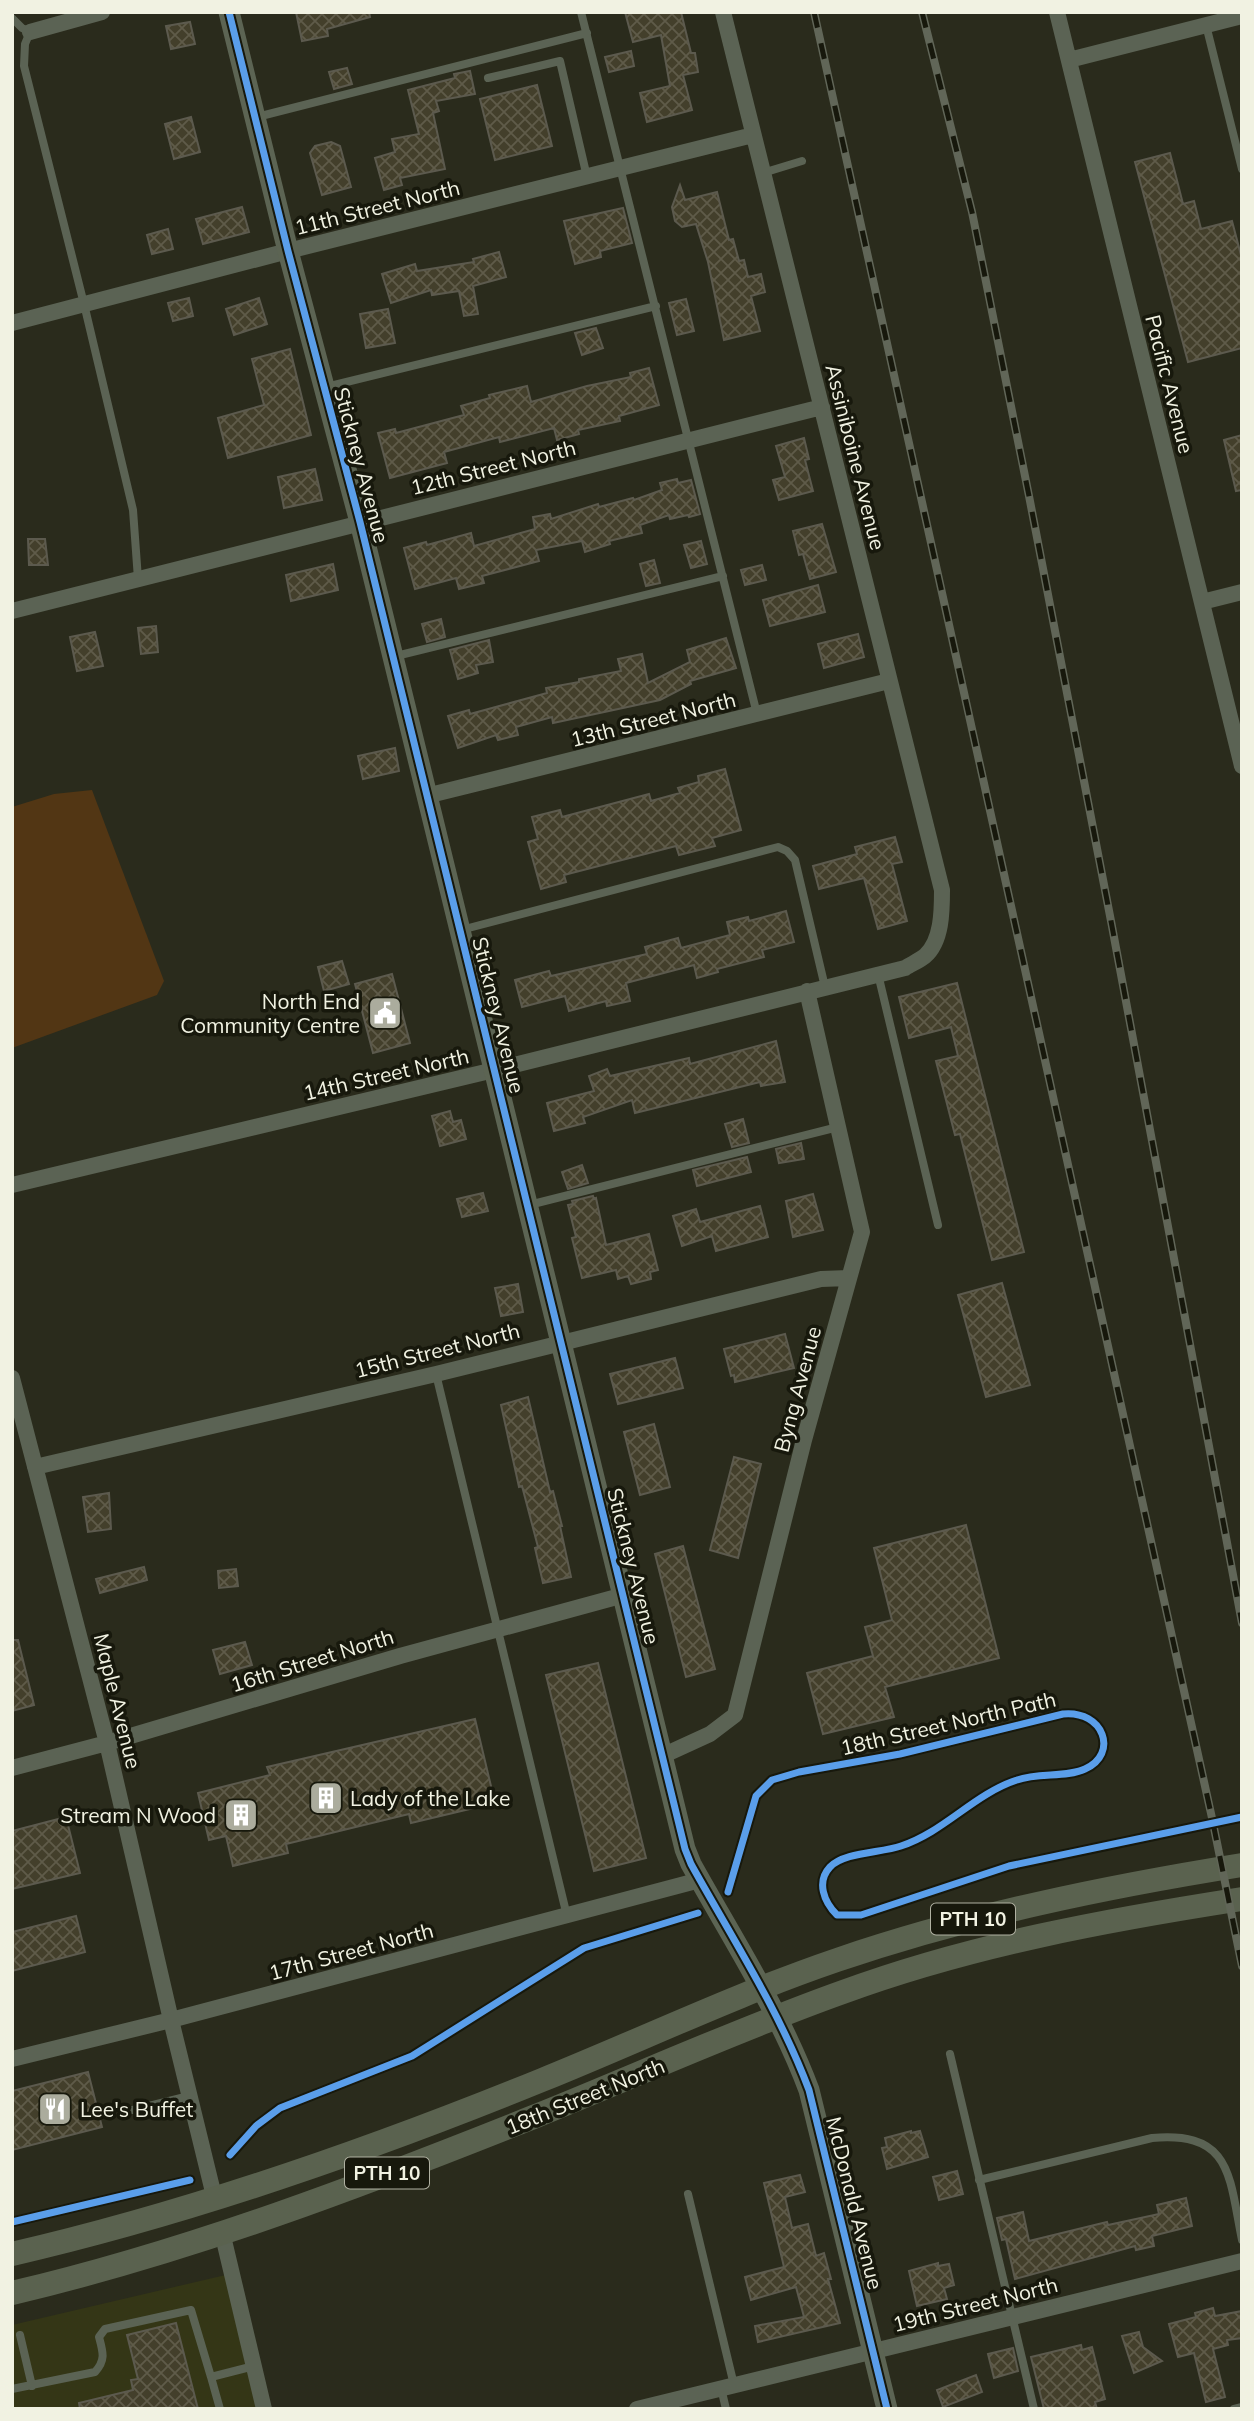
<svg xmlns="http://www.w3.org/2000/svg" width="1254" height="2421" font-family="Mulish,sans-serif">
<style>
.built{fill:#343616}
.grass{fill:#523614}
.building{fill:url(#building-cross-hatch);stroke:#5c5a4e;stroke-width:2}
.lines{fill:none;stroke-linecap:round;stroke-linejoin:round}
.lane{stroke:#5b6354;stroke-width:8}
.street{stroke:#5b6354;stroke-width:16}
.secondary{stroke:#5c6453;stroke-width:21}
.primary{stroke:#5a624f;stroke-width:24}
.rail-casing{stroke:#616658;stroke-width:8}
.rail{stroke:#17180c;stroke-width:5;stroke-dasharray:16;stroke-linecap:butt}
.cycleway-casing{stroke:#17180c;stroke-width:11}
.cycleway{stroke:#5a9eea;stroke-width:7}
.labels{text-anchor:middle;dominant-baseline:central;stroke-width:7;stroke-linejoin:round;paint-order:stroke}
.shield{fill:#17180c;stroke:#b0b1a2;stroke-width:2}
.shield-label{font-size:19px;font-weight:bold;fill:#f1f2e2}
.street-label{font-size:21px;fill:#f1f2e2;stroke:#17180c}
.poi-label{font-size:21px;fill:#f1f2e2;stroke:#17180c;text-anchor:end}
</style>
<defs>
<pattern id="building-cross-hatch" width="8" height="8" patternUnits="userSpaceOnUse" patternTransform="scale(1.75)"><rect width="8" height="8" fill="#433f2b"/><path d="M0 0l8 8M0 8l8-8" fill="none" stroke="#5f5b49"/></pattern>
</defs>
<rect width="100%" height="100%" fill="#2a2b1c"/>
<path class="built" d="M230,2274l33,135h-251v-84z"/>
<path class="grass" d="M92,790l72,191 -7,14 -145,53v-241l42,-13z"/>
<path class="building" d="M296,12h73l1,5 -43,12 1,7 -26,5z
M625,12h56l10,41h4l3,19 -15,3 9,35 -45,12 -7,-29 30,-7 -9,-51 -28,7z
M190,22l5,22 -24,5 -5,-23z
M631,51l3,15 -25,6 -4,-15z
M347,68l5,16 -18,5 -5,-17z
M470,71l5,23 -39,7 3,10 -6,2 12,56 -45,9 2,7 -18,5 -9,-32 20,-6 -3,-13 27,-5 -11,-44 47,-12 -1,-4z
M537,85l15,61 -57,14 -15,-61z
M191,117l9,35 -26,7 -9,-35z
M331,142l9,4 11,41 -29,8 -12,-42 5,-7z
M1170,153l13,51 11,-3 7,28 31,-8 10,38v89l-54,14 -53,-200z
M680,185l5,15 32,-8 12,48 4,-1 6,22 5,-1 4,17 13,-3 4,18 -14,4 9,35 -36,9 -16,-78 -12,-38 -14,3 -7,-6 -3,-14z
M242,207l7,25 -46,12 -7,-25z
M623,208l9,35 -32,8 1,6 -26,7 -11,-43z
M168,229l5,20 -21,5 -5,-19z
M499,252l7,25 -33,9 5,28 -14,2 -5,-25 -27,4 -1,-5 -40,13 -9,-29 33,-10 2,7 57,-9 -1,-3z
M189,298l4,18 -20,5 -5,-18z
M259,298l8,26 -33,11 -8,-26z
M686,299l8,32 -17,4 -8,-32z
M388,309l7,34 -29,5 -6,-34z
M596,328l7,20 -21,7 -7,-22z
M290,349l21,86 -83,23 -10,-40 46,-13 -12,-46z
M649,368l10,37 -40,11 1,5 -42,9 1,4 -22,6 -3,-12 -54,14 -1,-5 -55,15 3,11 -57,15 -12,-45 17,-4 1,4 68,-18 -3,-9 29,-8 -1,-3 38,-9 4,16 56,-16 44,-9 -1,-4z
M1242,435v55l-6,1 -12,-51z
M804,438l5,21 -4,1 8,31 -34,9 -6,-20 12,-3 -9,-31z
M315,469l7,31 -38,8 -6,-31z
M677,479l1,4 13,-3 9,34 -11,3 -1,-2 -18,4 -1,-4 -29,10 2,8 -33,8 1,3 -25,8 -3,-11 -46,9 3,11 -57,15 2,7 -25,6 -3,-11 -41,11 -11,-41 22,-6 1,3 44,-12 3,13 61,-17 -2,-12 17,-3 1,5 47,-15 1,3 34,-9 1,2 28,-10 -2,-7z
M822,524l14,48 -26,7 -7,-25 -4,1 -6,-24z
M28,539h17l3,26h-19z
M701,541l6,23 -16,4 -7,-23z
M654,560l6,23 -14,3 -6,-22z
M333,564l5,26 -47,11 -5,-26z
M762,565l4,15 -21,5 -4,-15z
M818,585l7,27 -55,14 -7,-26z
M441,619l4,18 -18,5 -5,-18z
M156,626l2,26 -17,2 -3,-26z
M95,632l8,34 -26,5 -7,-34z
M858,634l6,23 -40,11 -6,-24z
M726,638l10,30 -46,13 1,3 -31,16 -107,23 -1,-6 -36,10 2,8 -20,5 -2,-5 -38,13 -10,-32 21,-6 1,4 77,-21 -1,-5 33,-6v-3l42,-8 -3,-12 24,-5 6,29 42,-21 -3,-12z
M489,640l4,22 -17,3 2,8 -20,6 -8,-29z
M395,748l4,23 -36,8 -5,-23z
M725,769l16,61 -29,8 3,8 -36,9 -3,-9 -112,29 2,7 -25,7 -13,-47 10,-3 -6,-22 28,-7 2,7 87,-23 2,7 29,-8 -2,-5 21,-6 -1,-6z
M895,837l7,25 -10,2 15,57 -29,8 -14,-51 -45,11 -6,-23 44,-12 -2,-7z
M786,911l8,31 -32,8 2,7 -47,12 1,3 -21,6 -3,-13 -68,18 4,18 -23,5 -1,-5 -37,10 -4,-15 -43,11 -7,-27 34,-9 2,5 96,-22 -2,-7 33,-9 3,10 49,-13 -3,-13 21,-5 1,4z
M342,961l7,23 -25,7 -6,-24z
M392,974l18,69 -37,10 -18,-69z
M957,983l67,269 -32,8 -32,-126 -5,1 -19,-74 22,-5 -7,-29 -42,11 -10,-41z
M776,1041l9,41 -24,4 -1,-4 -125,31 -3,-13 -49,17 2,6 -31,8 -7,-28 47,-12 -5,-15 18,-7 3,7 79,-18 1,6z
M450,1111l3,11 8,-2 5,19 -26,7 -8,-30z
M743,1119l6,24 -17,4 -7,-23z
M801,1143l3,16 -25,4 -3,-14z
M747,1157l4,15 -54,14 -4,-16z
M582,1165l6,18 -20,6 -6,-17z
M483,1193l5,18 -26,6 -5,-18z
M813,1194l10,36 -30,7 -7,-36z
M593,1196l1,3 2,-1 10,47 43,-11 9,36 -8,2 1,7 -20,5 -3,-8 -10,3 -2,-9 -34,8 -10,-40 4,-1 -8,-32 5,-1 -1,-3z
M760,1206l8,31 -52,14 -4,-15 -30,10 -9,-30 23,-7 4,13z
M1002,1283l28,102 -44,12 -28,-102z
M518,1284l5,28 -22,4 -6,-28z
M785,1334l9,34 -59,14 -1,-7 -3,1 -7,-27z
M675,1358l8,30 -65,16 -8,-30z
M528,1397l22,95 3,-1 9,35h-2l11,51 -28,6 -8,-35 3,-1 -16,-61 -3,1 -18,-82z
M654,1424l16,63 -30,8 -16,-63z
M734,1457l27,7 -23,94 -28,-8z
M109,1493l2,36 -23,3 -5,-35z
M966,1525l33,133 -114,29 9,30 -71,17 -16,-61 66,-17 -8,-29 27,-7 -18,-72z
M683,1546l32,123 -29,8 -31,-123z
M144,1567l3,13 -47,13 -4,-14z
M236,1569l2,17 -19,2 -1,-17z
M12,1640h6l16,65 -22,6z
M245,1642l7,23 -32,9 -7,-24z
M598,1663l48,195 -52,13 -48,-196z
M475,1719l20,84 -84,20 -2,-9 -123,30 2,9 -55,13 -7,-30 -17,4 -11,-47 72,-18 -3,-8z
M66,1817l14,56 -68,16v-58z
M76,1916l9,36 -73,19v-39z
M88,2072l14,55 -90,23v-59z
M911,2131v2l9,-2 8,26 -41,12 -5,-21 5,-1 -2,-9z
M957,2171l6,23 -24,6 -6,-23z
M800,2175l5,17 -20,5 7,31 16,-4 8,32 8,-3 7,26h-3l12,44 -82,19 -3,-16 49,-9 -8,-30 -45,13 -6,-23 39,-10 -20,-84z
M1186,2198l6,28 -40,10 2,10 -18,4 -1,-4 -120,33 -9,-40 -4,1 -5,-22 26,-6 6,29 78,-19 1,3 51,-11 -2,-9z
M938,2263v3l11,-2 5,21 -10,3 3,11 -30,7 -8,-35z
M1213,2308l2,8 27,-5v27l-15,2 1,5 -15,4 12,48 -19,5 -12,-49 -16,4 -9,-33 27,-7 -1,-4z
M176,2323l22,86h-118l-1,-6 54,-13 -2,-10 7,-1 -11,-44z
M1139,2332l4,15 19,14 -28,12 -12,-37z
M1081,2345l1,5 10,-3 13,52 -10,3 2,7h-53l-13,-52z
M1013,2348l5,23 -24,7 -6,-24z
M976,2375l6,17 -39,15 -6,-17z"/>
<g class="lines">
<path class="lane" d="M581,12l176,702
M12,18l10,10 8,4 -5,12 -1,22 60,238 49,206 5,69
M1206,25l36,144
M488,78l72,-17 27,116
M257,117l330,-84
M763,173l39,-12
M326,387l330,-81
M396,656l327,-80
M461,930l317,-83 9,4 8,9 30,127
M878,974l60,251
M529,1205l309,-78
M436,1374l131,542
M950,2054l84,355
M133,2110l56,-14
M979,2180l173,-42c80,-7 77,38 90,102
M688,2194l46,191
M20,2335l12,51
M211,2377l9,32
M721,2388l5,21
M12,2389l83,-17c11,-12 8,-20 4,-35l6,-8 86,-19 20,67 43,-11
M1234,2409l8,-2"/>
<path class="street" d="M1057,12l185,754
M30,32l72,-20
M1069,60l173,-44
M12,323l276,-72 465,-116
M1202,602l40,-10
M12,611l810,-204
M426,796l463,-115
M12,1185l482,-115 411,-102c6,-4 14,-7 20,-12 17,-15 17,-45 17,-66l-219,-878
M12,1378l95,365 64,277 44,180
M35,1467l401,-93 385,-95 28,-1
M662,1756l48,-22 25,-19 69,-275 58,-208 -55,-241
M12,1768l95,-25 293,-87 224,-61
M12,2059l159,-39 529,-140
M222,2232l42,177
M637,2409l605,-148"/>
<path class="secondary" d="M229,12l59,239 72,271 325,1327 6,15c41,74 88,146 118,226l78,319"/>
<path class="primary" d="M12,2254c182,-42 358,-104 530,-174 99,-40 195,-86 295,-120 132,-45 268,-73 405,-95
M12,2293c179,-42 354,-109 524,-177 102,-41 203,-87 307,-124 128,-47 264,-72 399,-93"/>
<g class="rail-casing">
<path id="rail" d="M814,12l398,1806 30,148
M922,12l50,200 57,284 82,425 131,702"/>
</g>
<use href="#rail" class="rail"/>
<g class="cycleway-casing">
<path id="cycleway" d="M229,12l59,239 72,271 325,1327 6,15c41,74 88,146 118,226l78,319
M728,1892l28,-96 16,-16 27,-8 101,-18 163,-40c41,-4 56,40 22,55 -19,9 -47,3 -68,11 -43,14 -73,52 -116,66 -20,7 -57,6 -71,21 -14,15 -6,35 7,48h24l148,-49 233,-49
M230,2155l26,-29 24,-18 132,-52 172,-108 114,-35
M12,2222l178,-42"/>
</g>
<use href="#cycleway" class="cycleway"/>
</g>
<defs>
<g id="civic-square" transform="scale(1.75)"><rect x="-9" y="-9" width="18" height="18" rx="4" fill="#abac9d" stroke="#17180c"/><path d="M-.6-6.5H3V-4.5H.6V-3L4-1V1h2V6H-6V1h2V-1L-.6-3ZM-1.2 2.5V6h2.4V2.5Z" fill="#fff"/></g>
<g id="building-square" transform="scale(1.75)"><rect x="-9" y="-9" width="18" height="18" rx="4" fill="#abac9d" stroke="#17180c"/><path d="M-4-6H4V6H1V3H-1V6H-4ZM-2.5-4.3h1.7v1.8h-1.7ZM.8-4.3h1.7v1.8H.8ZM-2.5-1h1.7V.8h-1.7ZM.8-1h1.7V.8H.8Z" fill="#fff"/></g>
<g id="restaurant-square" transform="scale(1.75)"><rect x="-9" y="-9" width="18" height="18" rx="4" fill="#abac9d" stroke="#17180c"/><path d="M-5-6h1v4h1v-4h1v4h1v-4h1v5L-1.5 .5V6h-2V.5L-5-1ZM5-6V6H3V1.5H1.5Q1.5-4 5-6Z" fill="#fff"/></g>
</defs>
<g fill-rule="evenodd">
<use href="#civic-square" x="385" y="1013"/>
<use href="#building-square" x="326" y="1798"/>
<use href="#building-square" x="241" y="1815"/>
<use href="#restaurant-square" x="55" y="2109"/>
</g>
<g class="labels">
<g class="shield">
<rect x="931" y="1903.5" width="84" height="31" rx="5"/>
<rect x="345" y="2157.5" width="84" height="31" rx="5"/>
</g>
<g class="shield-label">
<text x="973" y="1919">PTH 10</text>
<text x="387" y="2173">PTH 10</text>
</g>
<g class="street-label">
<text transform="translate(377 207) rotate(-14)">11th Street North</text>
<text transform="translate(1170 384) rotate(76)">Pacific Avenue</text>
<text transform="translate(856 457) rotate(76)">Assiniboine Avenue</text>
<text transform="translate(362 465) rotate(75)">Stickney Avenue</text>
<text transform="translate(493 467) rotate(-14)">12th Street North</text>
<text transform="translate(653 719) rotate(-14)">13th Street North</text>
<text transform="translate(499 1015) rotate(76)">Stickney Avenue</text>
<text transform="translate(386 1074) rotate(-13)">14th Street North</text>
<text transform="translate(437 1350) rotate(-14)">15th Street North</text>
<text transform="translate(797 1389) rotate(-75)">Byng Avenue</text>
<text transform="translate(634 1566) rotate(76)">Stickney Avenue</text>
<text transform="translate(312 1660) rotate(-17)">16th Street North</text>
<text transform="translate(118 1701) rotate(76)">Maple Avenue</text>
<text transform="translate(948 1723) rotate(-13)">18th Street North Path</text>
<text transform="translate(351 1951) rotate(-15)">17th Street North</text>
<text transform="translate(585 2096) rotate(-22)">18th Street North</text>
<text transform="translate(855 2203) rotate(76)">McDonald Avenue</text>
<text transform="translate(975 2304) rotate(-14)">19th Street North</text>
</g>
<g class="poi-label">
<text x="360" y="1001">North End<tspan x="360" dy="24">Community Centre</tspan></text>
<text x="350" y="1798" text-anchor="start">Lady of the Lake</text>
<text x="216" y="1815">Stream N Wood</text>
<text x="80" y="2109" text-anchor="start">Lee's Buffet</text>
</g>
</g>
<rect width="1254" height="2421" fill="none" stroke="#f1f2e2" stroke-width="28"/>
</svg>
